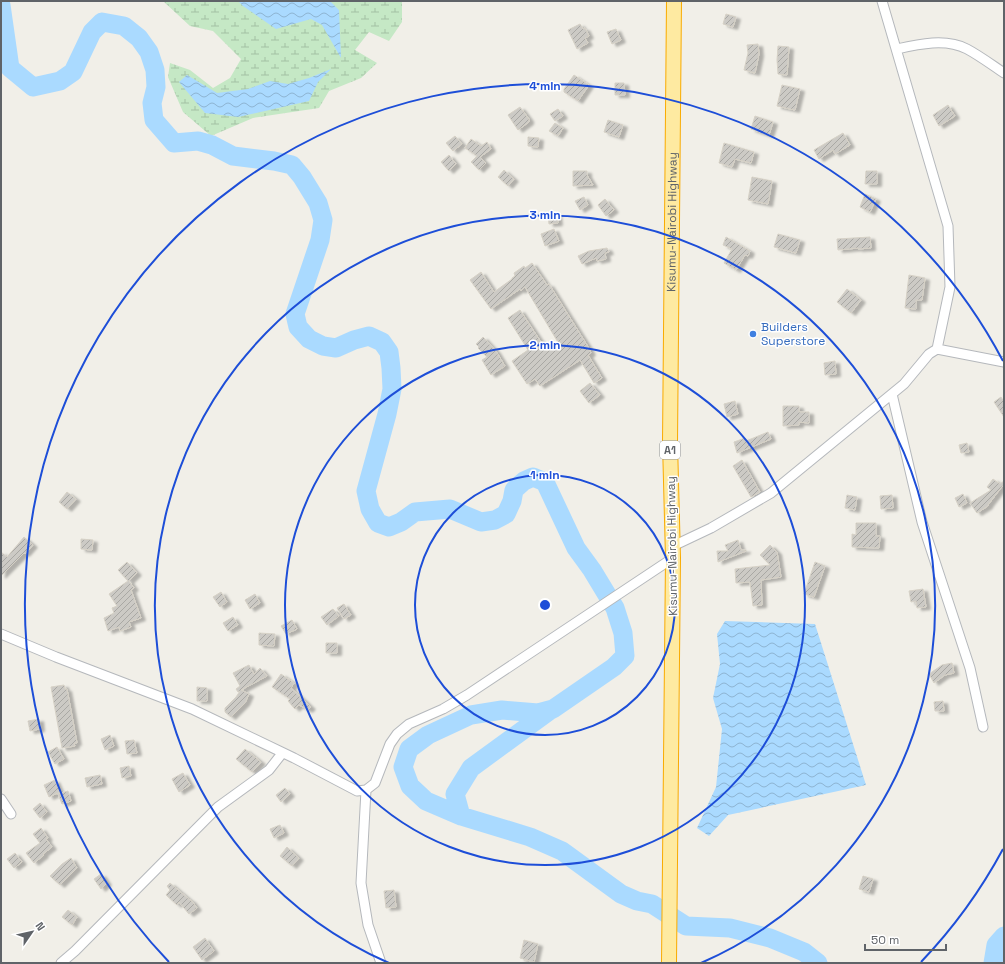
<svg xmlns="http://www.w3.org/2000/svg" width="1005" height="964" font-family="'Space Grotesk',sans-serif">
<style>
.wetland{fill:url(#wetland-marsh)}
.water{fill:url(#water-waves)}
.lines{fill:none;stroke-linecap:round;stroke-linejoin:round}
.river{stroke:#aadaff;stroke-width:19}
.building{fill:url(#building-hatch);stroke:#d6d1c6;filter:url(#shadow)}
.minor-casing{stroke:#b5b8bc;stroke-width:11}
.trunk-casing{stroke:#f9ab00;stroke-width:16}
.minor{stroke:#fff;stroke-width:9}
.trunk{stroke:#feeaa1;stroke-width:14}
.ring{fill:none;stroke:#1d4ed8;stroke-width:2}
.shop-dot{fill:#3f7fe0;stroke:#fff;stroke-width:1.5}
.labels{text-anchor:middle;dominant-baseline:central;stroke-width:3;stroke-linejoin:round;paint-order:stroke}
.shield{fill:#fff;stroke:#8f9295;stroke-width:1}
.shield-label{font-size:11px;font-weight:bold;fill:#5f6368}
.street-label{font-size:12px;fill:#5f6368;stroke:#fff}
.shop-label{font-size:12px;fill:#366cbe;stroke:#fff;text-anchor:start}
.centre{fill:#1d4ed8;stroke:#fff;stroke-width:2}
.ring-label{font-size:12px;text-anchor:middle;font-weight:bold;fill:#1d4ed8;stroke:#fff;stroke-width:3;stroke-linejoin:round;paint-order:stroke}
</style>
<defs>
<pattern id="wetland-marsh" width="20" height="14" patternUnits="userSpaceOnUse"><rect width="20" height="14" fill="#c5e8c5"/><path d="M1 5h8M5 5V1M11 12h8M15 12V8" fill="none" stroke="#a3c0a4"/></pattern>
<pattern id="water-waves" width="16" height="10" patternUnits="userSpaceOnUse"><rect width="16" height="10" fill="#aadaff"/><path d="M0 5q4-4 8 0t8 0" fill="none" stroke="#8eb4d2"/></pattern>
<pattern id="building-hatch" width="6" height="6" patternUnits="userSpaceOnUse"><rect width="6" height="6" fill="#cccac5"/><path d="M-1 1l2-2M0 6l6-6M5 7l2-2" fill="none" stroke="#a9a8a4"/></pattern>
<filter id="shadow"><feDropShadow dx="4.5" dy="2.5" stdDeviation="1" flood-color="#0004"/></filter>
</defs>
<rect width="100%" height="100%" fill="#f1efe8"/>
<path class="wetland" d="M163,1h239v21l-13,19 -20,-9 -14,18 22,13 -16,15 -32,13 -10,17 -66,10 -42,18 -28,-24 -15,-35 2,-14 20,7 23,18 17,-10 11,-19 -28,-28 -23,-5z"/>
<path class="water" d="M238,1h92l9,9 2,48 -19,-33 -11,-6 -35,10 -33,-23z
M331,69l-13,13 -9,19 -71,16 -33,-4 -26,-31 8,-7 30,18 31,-4 22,-8 18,3 21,-6z
M725,621l90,3 51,161 -138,30 -19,21 -12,-8 19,-41 6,-58 -9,-31 7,-34 -3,-30z"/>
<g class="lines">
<path class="river" d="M1,5l9,63 23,19 27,-6 13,-9 19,-40 10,-10 22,4 15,12 10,14 6,18 1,17 -4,16 2,17 20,23 24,-2 14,4 21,11 41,5 18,4 10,12 16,26 5,17 -3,20 -25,74 3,13 11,12 14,7 13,2 18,-8 15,-4 13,6 7,10 2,16 1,21 -5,25 -21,77 4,18 8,14 11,4 12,-5 14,-10 35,-3 31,13 14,-2 11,-6 6,-13 2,-11 10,-9 9,-4 12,5 31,66 16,22 23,38 8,25 2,23 -11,11 -61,42 -15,4 -36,-3 -31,5 -43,20 -19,14 -6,18 7,19 16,15 35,15 69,21 32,14 59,43 16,7 15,3 34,22 44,2 40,10 34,14 14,11
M461,816l-6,-22 16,-26 78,-57
M993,963l3,-18 8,-9"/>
</g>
<path class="building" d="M726,14l10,3 -3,10 -10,-3z
M580,24l3,5 2,-1 4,8 -4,2 3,5 -11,6 -9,-19z
M616,29l5,11 -9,4 -5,-12z
M758,44l1,10 -4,19 -11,-3 4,-17 -1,-8z
M778,46l11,1 -2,28 -9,-1 -1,-14z
M574,75l15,10 -11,16 -14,-9v-3z
M615,83h9l1,12h-10z
M782,85l18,4 -5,21 -18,-4z
M948,105l7,11 -16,10 -6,-11z
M520,107l9,12v3l-11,8 -10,-15z
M558,109l5,7 -8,5 -5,-7z
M755,116l18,6 -4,13 -18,-6z
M608,120l15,5 -4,12 -15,-5z
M555,123l8,5 -5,8 -9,-5z
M843,133l7,12 -15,9 -2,-4 -14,9 -5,-9z
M455,136l7,8 -9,7 -7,-8z
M528,137l11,1 -1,9 -10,-1z
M471,139l10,7 6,-4 4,7 -11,8 6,6 -7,7 -8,-8 6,-6 -12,-8z
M724,143l30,9 -3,11 -16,-4 -3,8 -13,-4z
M449,155l7,9 -7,7 -8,-9z
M504,170l10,9 -6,7 -10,-9z
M573,171h14v4l6,10 -20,1z
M866,171h11v13h-12z
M752,177l20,4 -4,23 -20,-4z
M865,194l11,5 -6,13 -10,-5z
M584,197l4,8 -8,5 -5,-9z
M605,199l9,11 -8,6 -8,-11z
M557,214l1,9 -9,1 -1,-9z
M554,229l5,12 -14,5 -4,-12z
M778,234l22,6 -4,13 -22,-6z
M726,237l24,14 -2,5 -3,-1 -9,15 -12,-7 8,-14 -9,-4z
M870,237l1,11 -13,1v-1l-20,2 -1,-11z
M607,248l2,4 -4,1 1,6 -9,2 -1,-3 -14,6 -4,-8 11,-5z
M532,263l15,22 2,-1 38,61 4,8 -3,2 14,23 -8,5 -14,-23 -40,26 -5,-7 -8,5 -15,-23 16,-11 -20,-32 12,-8 27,41 12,-7 -34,-57 -4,4 -1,-2 -29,20 -21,-29 11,-8 13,20 18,-13v-1l3,-2 -1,-3 10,-7 1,2z
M909,275l16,3 -3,22h-6v9l-11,-1z
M847,289l14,11 -10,13 -14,-11z
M483,337l13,14 9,15 -14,9 -9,-15 5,-3 -9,-9 1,-1 -3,-3z
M835,361l1,13 -11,1 -1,-12z
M590,383l10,12 -11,8 -9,-12z
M1001,397l3,5v15l-10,-15z
M735,401l3,13 -11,3 -3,-13z
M783,406h16v6h10v11l-10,-1v3l-16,1z
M768,432l3,7 -34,14 -3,-11 11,-4 1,3z
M967,443l2,9 -8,1 -2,-8z
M742,460l18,32 -9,5 -18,-31z
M993,479l7,5 4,-3v3l-16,21v1l-11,7 -7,-10 21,-13 -4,-3z
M67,492l9,7 -9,10 -8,-7z
M963,494l4,9 -8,4 -4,-9z
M847,495l10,2 -2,13 -10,-2z
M892,495l1,13 -12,1 -1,-13z
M856,523h20v13h4l-1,12 -27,-1v-13l4,1z
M24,537l9,8 -8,9 -1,-1 -23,23v-24l6,5z
M81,539l12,1 -1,10 -11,-1z
M738,540l3,10h5v1l-28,11 -1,-11h11l-3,-6z
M770,545l7,7 4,25 -20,3 1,25 -9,1 -3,-24 -14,1 -1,-14 35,-4 -10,-10z
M127,562l10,11 -8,8 5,7 -3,2 10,28 -12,4 2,5 -11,4 -1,-4 -11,4 -4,-13 10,-5 -2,-5 5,-2 -8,-12 19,-13 -10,-11z
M815,562l10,4 -11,31 -10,-3z
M923,589l3,18 -9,1 -1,-7 -5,1 -2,-11z
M221,592l6,10 -7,5 -7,-10z
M255,594l5,9 -10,6 -5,-9z
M344,604l7,11 -7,4 -7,-11z
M333,609l6,7 -12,9 -6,-8z
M233,617l5,8 -10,6 -5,-8z
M292,620l5,9 -11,5 -5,-8z
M259,633l16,1 -1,12 -15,-1z
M326,643h11v10h-11z
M952,663l2,10 -9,2 -11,8 -5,-9 13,-9z
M249,665l5,9 6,-6 7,8 -26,14 8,4 -4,9 -14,14 -6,-5v-4l11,-11 4,-6 -2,1 -2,-3 4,-3 -7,-13z
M281,674l13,9 -3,5 20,19 -3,3 -9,-5 -4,4 -7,-8 2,-2 -18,-12z
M64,685l1,4h2l10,54h-3l1,3 -13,2 -11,-61z
M197,687l10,1v13h-10z
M943,701l1,10h-9l-1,-9z
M39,719l1,10 -10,2 -2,-10z
M110,735l4,11 -9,4 -4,-11z
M134,740l3,13 -10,1 -2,-13z
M57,747l7,12 -9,5 -7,-12z
M245,749l16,13 -9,10 -16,-13z
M129,766l2,10 -9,2 -2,-10z
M183,773l7,12 -11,7 -7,-13z
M100,775l2,9 -15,3 -2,-9z
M55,780l5,12 -11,5 -5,-12z
M285,788l5,6 -9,8 -5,-7z
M68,791l3,10 -9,3 -4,-10z
M40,803l7,9 -7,6 -7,-9z
M280,825l4,8 -10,5 -4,-9z
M41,828l7,10 -2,1 6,8 -9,7 1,1 -10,8 -8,-10 14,-10 -7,-9z
M287,847l12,11 -7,8 -12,-10z
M15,853l7,9 -8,6 -7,-9z
M71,858l6,10 -17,17 -10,-9 12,-12z
M101,874l6,9 -6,6 -7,-10z
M863,876l10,3 -4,13 -10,-3z
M170,883l20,17h1l6,8 -8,6 -10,-12 -2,3 -11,-10 4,-5 -3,-4z
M394,890l2,17 -10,1 -2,-17z
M68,910l9,7 -5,8 -10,-8z
M205,938l9,13 -12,9 -9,-13z
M524,940l14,4 -4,18 -14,-4z"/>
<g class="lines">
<g class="minor-casing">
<path id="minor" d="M897,49c22,-5 49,-11 70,0 13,7 25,16 37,24
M937,349l67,13
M892,394l30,128 48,146 13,59
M673,546l38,-18 60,-35 133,-109 25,-30 8,-5 13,-62 -2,-61 -66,-225
M1,634l55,23 136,52 102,49 63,33 9,-1 9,-7 15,-39 7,-10 12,-10 34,-15 24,-14 206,-137
M366,790l-5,93 7,42 13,38
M1,799l10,15
M61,963l14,-12 143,-144 51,-37 11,-14"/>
</g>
<g class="trunk-casing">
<g id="trunk">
<path id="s1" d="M669,963l4,-405 -3,-115 4,-442"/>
</g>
</g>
<use href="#minor" class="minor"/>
<use href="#trunk" class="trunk"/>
</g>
<g class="ring">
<circle cx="545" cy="605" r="130"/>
<circle cx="545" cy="605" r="260"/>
<path d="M389 963A390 390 0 1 1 701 963"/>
<path d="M1003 849A519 519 0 0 1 921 962M169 962A519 519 0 1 1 1003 361"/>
</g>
<circle class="shop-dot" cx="753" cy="334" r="4"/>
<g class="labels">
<rect class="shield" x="660" y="441" width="20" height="18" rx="3"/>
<g class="shield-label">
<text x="670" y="450">A1</text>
</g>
<g class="street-label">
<text stroke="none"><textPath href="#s1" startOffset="741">Kisumu-Nairobi Highway</textPath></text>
<text transform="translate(672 546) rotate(-91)">Kisumu-Nairobi Highway</text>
</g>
<g class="shop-label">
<text x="761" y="327">Builders<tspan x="761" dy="14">Superstore</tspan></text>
</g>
</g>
<circle cx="545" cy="605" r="6" class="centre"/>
<g class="ring-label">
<text x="545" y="90">4 min</text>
<text x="545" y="219">3 min</text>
<text x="545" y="349">2 min</text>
<text x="545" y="479">1 min</text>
</g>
<rect width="1005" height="964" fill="none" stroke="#5f6368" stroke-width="4"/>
<g transform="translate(32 932) rotate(56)" stroke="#ffffff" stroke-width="3" paint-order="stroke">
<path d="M0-3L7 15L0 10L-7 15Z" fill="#5f6368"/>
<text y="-6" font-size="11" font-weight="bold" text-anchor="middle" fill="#5f6368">N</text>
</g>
<path d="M865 944v6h81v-6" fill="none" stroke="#5f6368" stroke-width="2"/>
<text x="871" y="944" font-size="12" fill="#5f6368" stroke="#ffffff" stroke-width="3" paint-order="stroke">50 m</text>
</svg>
